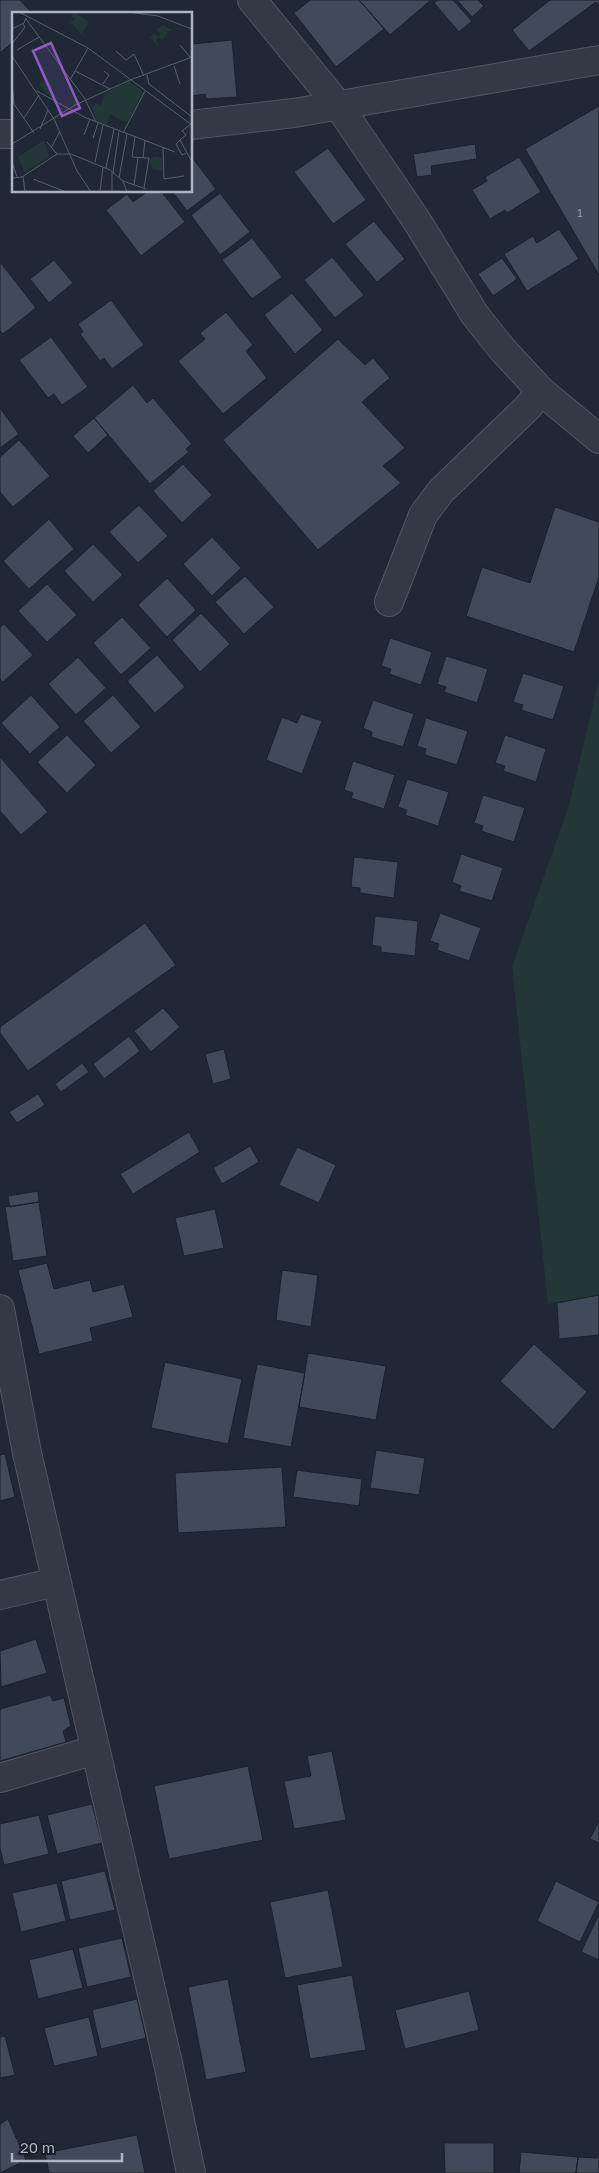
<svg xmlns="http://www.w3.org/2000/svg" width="599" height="2173" font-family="'Golos Text',sans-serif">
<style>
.green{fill:#243637}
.building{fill:#404a59;stroke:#1a212b}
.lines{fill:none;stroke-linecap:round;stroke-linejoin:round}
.minor-casing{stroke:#505763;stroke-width:30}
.tertiary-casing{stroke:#505763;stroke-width:30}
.minor{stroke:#333a45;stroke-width:28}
.tertiary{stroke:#333a45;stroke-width:28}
.labels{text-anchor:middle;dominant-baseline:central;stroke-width:5;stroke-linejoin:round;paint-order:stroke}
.number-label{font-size:11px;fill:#919aa8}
.inset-road{fill:none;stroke:#57606d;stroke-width:1}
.view{fill:#8c5cc0;fill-opacity:0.15;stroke:#8c5cc0;stroke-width:2.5}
.inset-edge{fill:none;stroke:#acb4c2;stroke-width:2.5}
</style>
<rect width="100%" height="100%" fill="#1f2834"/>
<path class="green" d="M599,679v616l-51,9 -36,-337 57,-162z"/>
<path class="building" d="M0,0h20l13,14h-19v27l-14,12z
M310,0h49l25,29 -48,38 -42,-54z
M359,0h72l-41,35z
M438,0h15l19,21 -13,11 -25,-29z
M457,0h21l6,6 -12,11z
M550,0h49v6l-3,-4 -67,49 -17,-21z
M191,40l1,4 40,-4 5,57 -31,2 -1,-5 -14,2z
M599,106v169l-74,-126z
M475,144l2,15 -46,7 1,9 -15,2 -4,-23z
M328,148l38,52 -33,24 -39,-52z
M191,156l25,33 -29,22 -15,-20h19z
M519,157l22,35 -34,21 -2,-3 -15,9 -18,-29 15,-9 -2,-4z
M148,191h13l24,31 -44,34 -35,-46 21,-16 6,8z
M220,193l30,39 -30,23 -29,-40z
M374,221l31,38 -28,23 -32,-38z
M559,229l20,30 -52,32 -23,-37 29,-18 4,7z
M252,238l30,39 -30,22 -30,-39z
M332,257l32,38 -29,23 -31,-38z
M502,258l15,21 -24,17 -15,-22z
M54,260l19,23 -24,20 -19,-24z
M0,262l36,46 -33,26 -3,-3z
M292,293l31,37 -28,24 -31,-39z
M111,300l33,45 -32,24 -8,-11 -4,3 -20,-27 3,-2 -5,-8z
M226,312l27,33 -7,6 21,27 -44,36 -45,-53 27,-22 -5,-6z
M51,337l37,50 -26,18 -8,-11 -6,4 -29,-38z
M338,339l27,26 8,-7 17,20 -28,24 43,46 -22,18 18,17 -83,67 -95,-110z
M133,385l14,18 6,-5 39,46 -6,5 3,3 -39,32 -56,-66z
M0,408l19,26 -19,14z
M94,418l14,17 -20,18 -15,-17z
M19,440l31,36 -37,31 -13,-15v-35z
M183,464l29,31 -30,28 -29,-32z
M139,505l29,31 -30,27 -29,-31z
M555,507l44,15v55l-25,75 -108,-36 16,-49 48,16z
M49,519l25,30 -45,40 -26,-28z
M212,537l29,31 -29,28 -29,-32z
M93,544l30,31 -30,27 -29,-31z
M245,576l29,31 -30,27 -29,-32z
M167,578l29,32 -29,27 -29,-32z
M47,584l30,31 -30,27 -29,-31z
M201,613l29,31 -30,28 -28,-32z
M122,617l29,31 -30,27 -28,-32z
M4,624l29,31 -30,27 -3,-3v-52z
M390,638l42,14 -11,33 -32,-11 2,-5 -10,-3z
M157,655l28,32 -30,26 -28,-32z
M446,656l42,13 -11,34 -33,-11 2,-5 -9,-3z
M78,657l28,31 -30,27 -28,-31z
M523,673l41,13 -11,34 -32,-10 2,-5 -10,-3z
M31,695l29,32 -30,27 -29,-31z
M113,695l28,32 -30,26 -28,-32z
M373,700l41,14 -11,33 -32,-10 1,-5 -9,-4z
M301,714l21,7 -20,53 -36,-14 16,-43 15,6z
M426,718l42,13 -11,34 -32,-10 1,-6 -9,-3z
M67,735l29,30 -29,28 -30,-31z
M505,735l41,14 -10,33 -33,-11 2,-5 -10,-3z
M0,757l48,55 -27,23 -21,-24z
M353,761l42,14 -11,34 -33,-11 2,-5 -9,-3z
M407,779l42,13 -11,34 -33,-11 2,-5 -9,-3z
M483,795l42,13 -11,34 -33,-11 2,-5 -9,-3z
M461,854l42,14 -11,33 -33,-10 2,-5 -9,-4z
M354,857l44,5 -4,36 -34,-5v-5l-9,-1z
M440,913l41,15 -12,33 -32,-11 2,-6 -9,-3z
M375,916l43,5 -3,35 -34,-4v-5l-9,-2z
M145,923l31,42 -148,106 -28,-38v-6z
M163,1008l17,19 -29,25 -17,-21z
M129,1036l11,15 -36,28 -11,-15z
M224,1049l7,30 -18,5 -8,-30z
M82,1063l7,9 -28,20 -6,-8z
M38,1094l7,11 -28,18 -8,-11z
M189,1132l11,20 -67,42 -13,-20z
M250,1146l9,16 -37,22 -9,-16z
M297,1147l39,18 -17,38 -40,-18z
M38,1191l1,11 -29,5 -2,-11z
M39,1202l8,54 -34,5 -8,-54z
M215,1209l9,39 -40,8 -9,-38z
M47,1263l7,26 36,-9 3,12 31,-8 9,33 -43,11 3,13 -54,13 -21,-84z
M282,1270l36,5 -7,52 -35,-7z
M599,1295v40l-40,4 -2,-36z
M534,1344l53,48 -34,38 -53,-49z
M308,1353l78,13 -10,54 -77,-13z
M165,1362l77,17 -14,65 -77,-16z
M257,1364l48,9 -14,74 -48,-9z
M376,1450l49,8 -6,37 -49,-7z
M5,1454l10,43 -15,4v-46z
M282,1467l4,60 -108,6 -3,-60z
M297,1470l65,9 -3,27 -66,-9z
M36,1639l11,34 -46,14 -1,-36z
M50,1695l3,6 11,-3 7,28 -8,5 3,11 -66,19v-52z
M332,1751l14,69 -52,9 -10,-48 27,-5 -4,-20z
M248,1766l15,74 -94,19 -15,-73z
M92,1804l10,39 -45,11 -10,-39z
M39,1815l10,39 -45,11 -4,-17v-24z
M599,1821v22l-9,-4z
M105,1871l10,39 -45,10 -9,-39z
M556,1881l43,21 -19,40 -43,-21z
M57,1883l9,38 -45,11 -9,-39z
M328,1890l15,77 -58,11 -15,-76z
M599,1914v46l-18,-8z
M122,1938l9,39 -44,10 -9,-39z
M73,1949l10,39 -45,11 -9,-39z
M352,1975l14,75 -56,9 -13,-74z
M228,1979l18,93 -40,8 -18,-93z
M469,1991l10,39 -74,19 -10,-39z
M137,1999l9,39 -45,11 -9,-39z
M89,2017l9,39 -44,10 -10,-38z
M5,2036l10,39 -15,3v-41z
M8,2119l18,41 -26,13v-49z
M137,2135l8,38h-96l-4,-20z
M444,2143h50v30h-49z
M521,2152l57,5 -2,16h-57z
M578,2157l21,1v15h-23z"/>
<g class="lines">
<g class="minor-casing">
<path id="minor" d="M252,0l86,105 77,113 60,97 27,34 39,42 58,48
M389,602l34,-87 18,-24 87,-84 13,-16
M0,1309l27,144 141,610 23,110
M0,1595l56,-13
M0,1778l95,-28"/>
</g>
<g class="tertiary-casing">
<path id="tertiary" d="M191,125l103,-12 305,-53
M0,134h14"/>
</g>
<use href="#minor" class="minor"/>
<use href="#tertiary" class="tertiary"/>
</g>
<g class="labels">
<g class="number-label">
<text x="580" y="212">1</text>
</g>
</g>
<g transform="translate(12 12)">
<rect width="180" height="180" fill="#1f2834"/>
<path d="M62,0l15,10 -7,11 3,5 -15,-16 -5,1 10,-3 -4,-4zM151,13l9,6h-4l-5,9 -5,-2 -2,3 3,5 -9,-9 4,-3 5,2 2,-3 -5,-3zM34,64l6,10v13l-13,-14zM117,69l14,11 -16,31 -17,-9 -3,11 -10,-4 -5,-13 3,-5 6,2 4,-12zM32,128l5,17 -25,15 -6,-15zM141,144l9,2v13l-10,-2 -3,-11 3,1z" fill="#243637"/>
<path class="inset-road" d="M7,0l69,36 104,77M116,0l30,4 34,13M14,7l59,80 11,23M0,17l12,-6 2,-5M0,32l13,-17 -2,-3M168,33l10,12M5,38l22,-13M104,39l10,9 8,-6 10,22M0,44l42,63 23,52 14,21M162,54l6,18M63,59l35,18M135,63l2,9 43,33M58,68l18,-32M0,72l2,20 20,29M91,72l6,-9 -5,-4M25,79l47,26 91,35M12,106l15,-23M179,112l-9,7 4,4 -6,5 12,22M28,117l8,-19M111,121l22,-42M72,123l6,-16M123,125l-3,20 17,1 -5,30M81,126l5,-15M168,128l-4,4 6,11 4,-2M35,130l10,12M0,132l63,-39 55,-25 62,-23M151,135l1,32 20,-3M39,136l9,-17M131,146l2,-18M0,150l5,15M83,150l8,-37M94,156l8,-39M100,160v20M0,161l1,5 9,-1 35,-23h14l39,16 13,11 4,11M101,161l6,-42M11,164l2,16M107,166l8,-44M21,167l33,13M111,169l23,8M122,173l4,-27M88,180l3,-25"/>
<path class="view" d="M39,31l29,65 -18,8 -29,-65z"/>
<rect width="180" height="180" class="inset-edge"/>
</g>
<path d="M12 2153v8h110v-8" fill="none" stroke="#acb4c2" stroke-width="2.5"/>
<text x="20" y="2153" font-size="15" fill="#acb4c2" stroke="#181f29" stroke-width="4" paint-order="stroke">20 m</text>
</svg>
